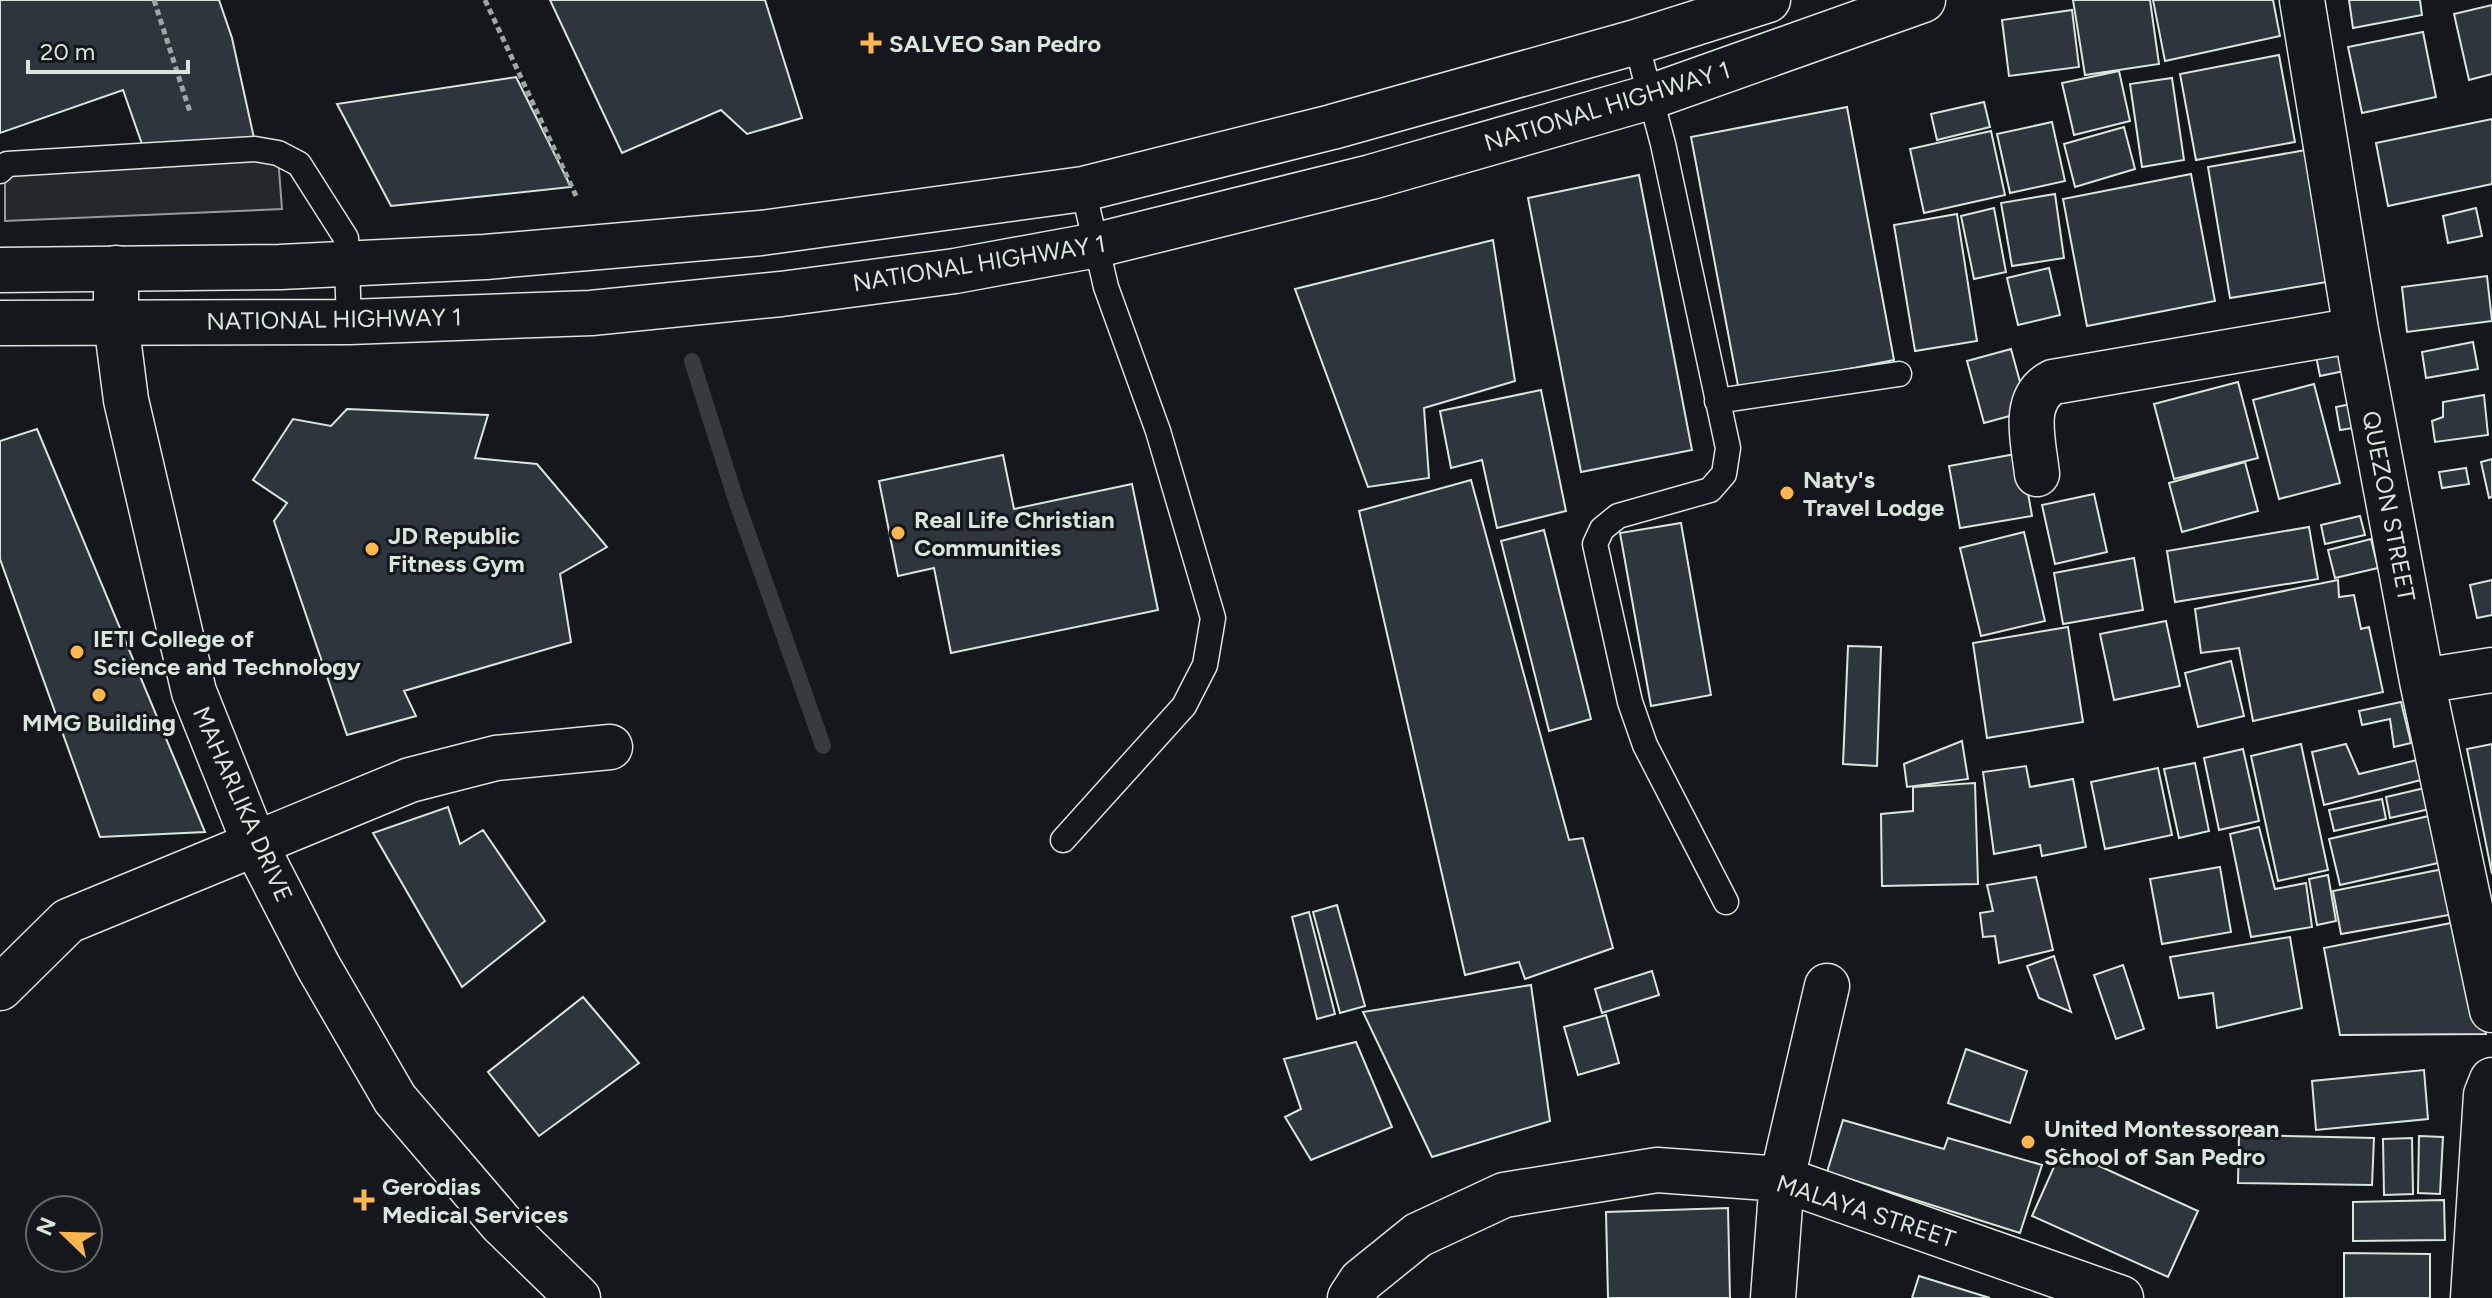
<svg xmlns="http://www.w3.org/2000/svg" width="2492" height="1298" font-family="Figtree,sans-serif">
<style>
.parking{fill:#24282b;stroke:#939e99;stroke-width:2}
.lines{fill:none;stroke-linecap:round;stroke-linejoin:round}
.stream{stroke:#363b3e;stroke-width:16}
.building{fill:#2c363c;stroke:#d8e6dc;stroke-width:2}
.lane-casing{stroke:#d8e6dc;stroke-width:27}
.street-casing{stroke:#d8e6dc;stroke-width:47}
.secondary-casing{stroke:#d8e6dc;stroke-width:47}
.highway-casing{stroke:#d8e6dc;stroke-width:47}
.path{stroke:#9da8a2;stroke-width:5;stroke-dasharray:6 4;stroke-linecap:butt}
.lane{stroke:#14181c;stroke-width:24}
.street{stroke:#14181c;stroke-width:44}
.secondary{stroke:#14181c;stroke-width:44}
.highway{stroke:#14181c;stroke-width:44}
.poi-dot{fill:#ffb74d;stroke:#14181c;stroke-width:3}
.labels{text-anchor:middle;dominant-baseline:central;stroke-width:6;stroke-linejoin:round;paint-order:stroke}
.poi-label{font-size:24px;font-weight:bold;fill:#d8e6dc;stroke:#14181c;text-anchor:start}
.street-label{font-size:24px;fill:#d8e6dc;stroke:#14181c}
</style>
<rect width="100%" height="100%" fill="#14181c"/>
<path class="parking" d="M278,157l4,52 -277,12v-49z"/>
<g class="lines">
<path class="stream" d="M692,361l44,139 87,246"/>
</g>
<path class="building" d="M0,0h219l13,38 22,100 -111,9 -20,-57 -123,43z
M550,0h215l37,118 -55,16 -26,-24 -99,43z
M2073,0h77l9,64 -74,11z
M2153,0h120l7,36 -115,25z
M2349,0h71l2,15 -69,13z
M2492,5v69l-23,6 -15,-66z
M2072,10l7,57 -70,9 -7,-56z
M2423,32l13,65 -74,16 -14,-66z
M2279,55l16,87 -99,18 -16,-86z
M2119,71l11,50 -56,14 -12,-52z
M516,77l55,110 -180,19 -54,-102z
M2172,78l12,82 -42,7 -12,-83z
M1984,102l6,25 -53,13 -6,-26z
M1847,107l47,253 -155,31 -48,-254z
M2492,119v65l-104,22 -12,-63z
M2052,122l13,59 -55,12 -13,-59z
M2124,127l11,42 -60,18 -11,-43z
M1991,131l14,64 -81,18 -14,-64z
M2306,150l21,132 -97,16 -22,-131z
M2191,174l24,127 -128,25 -24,-127z
M1639,175l53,275 -111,22 -53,-274z
M2055,194l9,64 -52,8 -11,-63z
M1994,208l12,64 -32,7 -13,-63z
M2476,208l6,28 -34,7 -5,-27z
M1957,214l20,127 -62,10 -21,-126z
M1493,240l22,141 -91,27 5,70 -61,9 -73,-198z
M2049,268l11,47 -42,10 -11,-47z
M2487,276l5,45 -85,11 -5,-45z
M2473,342l5,27 -52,9 -4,-26z
M2345,345l4,25 -29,6 -5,-25z
M2011,349l17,62 -44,12 -17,-62z
M2238,382l20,76 -84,21 -20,-75z
M2314,384l26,99 -61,16 -26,-99z
M1541,390l25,121 -69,17 -15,-68 -31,8 -11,-57z
M2484,395l4,40 -53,7 -3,-21 11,-4v-15z
M2356,403l4,24 -20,3 -4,-23z
M347,409l141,6 -13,43 62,6 70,83 -47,27 11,68 -167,49 12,25 -69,19 -73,-214 13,-18 -34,-23 40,-61 38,7z
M37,429l168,403 -105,5 -100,-278v-118z
M2021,453l11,63 -72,12 -11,-62z
M1003,455l11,54 118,-25 26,126 -207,43 -17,-85 -36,8 -19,-95z
M2492,459v38l-3,1 -8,-36z
M2245,462l13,49 -76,21 -13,-49z
M2466,468l3,16 -27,4 -3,-16z
M1471,480l98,360 14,-2 30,110 -88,31 -6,-17 -54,13 -106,-464z
M2094,494l13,58 -52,12 -13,-59z
M2360,516l5,19 -40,9 -4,-19z
M1681,523l30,172 -60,11 -31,-173z
M2309,527l9,52 -143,23 -8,-51z
M1544,530l47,189 -42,12 -48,-190z
M2024,532l21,89 -64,15 -21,-88z
M2371,539l7,29 -43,10 -7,-28z
M2134,558l9,52 -80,14 -9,-51z
M2338,580l1,17 15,-2 7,34 8,-2 14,65 -130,29 -14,-73 -38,5 -6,-44z
M2492,580v35l-15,3 -7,-33z
M2166,621l14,65 -66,14 -14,-66z
M2068,627l15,95 -96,16 -14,-95z
M1848,646l33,1 -4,119 -34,-2z
M2231,661l13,55 -46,11 -13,-54z
M2401,702l10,41 -17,4 -4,-28 -28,6 -3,-14z
M1962,741l6,38 -61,8 -3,-23z
M2301,744l27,126 -50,11 -27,-125z
M2346,744l13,30 58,-14 4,20 -97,25 -12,-53z
M2492,744v130l-25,-125z
M2243,749l16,72 -40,9 -15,-72z
M2195,763l14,68 -30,7 -15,-69z
M2026,766l4,21 43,-8 13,68 -44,9 -2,-11 -46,9 -11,-82z
M2158,768l14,67 -67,14 -14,-67z
M1975,783l3,101 -96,2 -1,-72 32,-3v-24z
M2429,787l5,21 -44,10 -4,-21z
M2382,799l4,20 -52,12 -5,-21z
M448,807l12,37 23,-14 62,91 -83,66 -89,-154z
M2446,812l10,47 -116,26 -11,-46z
M2259,827l16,62 31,-6 6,44 -61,10 -21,-103z
M2220,867l11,65 -69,12 -12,-65z
M2448,868l12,45 -119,21 -8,-43z
M2328,875l8,46 -19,4 -8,-46z
M2036,877l17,73 -54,13 -4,-27 -12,1 -3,-24 13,-2 -6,-26z
M1337,905l28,101 -25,7 -27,-101z
M1309,912l26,102 -18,5 -25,-102z
M2456,922l30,112 -146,1 -16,-87z
M2290,937l12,71 -85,20 -4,-35 -34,5 -9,-41z
M2054,956l17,56 -32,-14 -12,-32z
M2123,965l21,64 -28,10 -22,-64z
M1652,971l7,24 -57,18 -7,-24z
M1531,985l19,136 -118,36 -69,-145z
M583,997l56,66 -100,73 -51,-64z
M1606,1015l13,48 -41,12 -14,-48z
M1356,1042l36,85 -81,33 -26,-43 16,-8 -17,-50z
M1966,1049l61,22 -17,52 -62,-20z
M2424,1070l4,49 -112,11 -4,-49z
M1843,1120l101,29 4,-11 94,27 -22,68 -193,-61z
M2239,1135l135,3 -2,47 -134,-2z
M2419,1136l24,1 -3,57 -22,-1z
M2412,1138l1,56 -29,1 -1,-56z
M2062,1149l136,62 -30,66 -136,-61z
M2444,1200l1,40 -92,1v-39z
M1728,1208l2,90h-122l-2,-86z
M2344,1253l86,1v44h-86z
M1919,1276l71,22h-78z"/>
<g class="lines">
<g class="lane-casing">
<path id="lane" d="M1636,42l27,102 65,304 -4,26 -14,16 -92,26 -16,13 -7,15 35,158 15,43 81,157
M0,171l7,-7 248,-15 23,4 21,11 47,74 3,84
M1717,401l182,-27
M1063,840l121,-134 21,-41 8,-47 -55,-187 -52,-144 -23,-98"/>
</g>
<g class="street-casing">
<path id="street" d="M2302,0l54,330 66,351 70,329
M2037,474c-3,-31 -17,-75 16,-92l303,-52
M2422,681l70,-11
M0,988l68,-67 342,-141 86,-22 114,-11
M1350,1298l11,-17 57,-46 86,-40 153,-25 125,9 339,119
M1773,1298l9,-119 45,-193
M2473,1298l13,-203 6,-15"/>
</g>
<g class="secondary-casing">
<path id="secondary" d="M116,268v54l10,78 68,292 60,150 64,124 77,133 106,124 77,75"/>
</g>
<g class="highway-casing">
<path id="highway" d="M0,270l280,-3 205,-10 276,-24 322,-44 249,-62 304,-85 132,-42
M0,323l349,-1 242,-9 190,-19 174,-23 142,-26 274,-68 279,-80 273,-97"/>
</g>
<path class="path" d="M154,0l36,112
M485,0l92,198"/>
<use href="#lane" class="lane"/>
<use href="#street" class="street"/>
<use href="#secondary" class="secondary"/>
<use href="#highway" class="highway"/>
</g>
<g class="poi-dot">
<path d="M867 31h8v8h8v8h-8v8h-8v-8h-8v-8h8z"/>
<circle cx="1787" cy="493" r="8"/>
<circle cx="898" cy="533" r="8"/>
<circle cx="372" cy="549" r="8"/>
<circle cx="77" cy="652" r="8"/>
<circle cx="99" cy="695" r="8"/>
<circle cx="2028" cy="1142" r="8"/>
<path d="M360 1188h8v8h8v8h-8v8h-8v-8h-8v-8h8z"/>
</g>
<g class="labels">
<g class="poi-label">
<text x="889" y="43">SALVEO San Pedro</text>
<text x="1803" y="479">Naty's<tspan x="1803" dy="28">Travel Lodge</tspan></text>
<text x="914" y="519">Real Life Christian<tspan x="914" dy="28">Communities</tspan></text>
<text x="388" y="535">JD Republic<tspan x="388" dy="28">Fitness Gym</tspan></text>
<text x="93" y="638">IETI College of<tspan x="93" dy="28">Science and Technology</tspan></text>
<text x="99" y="722" text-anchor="middle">MMG Building</text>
<text x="2044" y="1128">United Montessorean<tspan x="2044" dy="28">School of San Pedro</tspan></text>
<text x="382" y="1186">Gerodias<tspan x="382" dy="28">Medical Services</tspan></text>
</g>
<g class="street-label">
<text transform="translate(1607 106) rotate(-17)">NATIONAL HIGHWAY 1</text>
<text transform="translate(979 263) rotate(-9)">NATIONAL HIGHWAY 1</text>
<text transform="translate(334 319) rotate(-1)">NATIONAL HIGHWAY 1</text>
<text transform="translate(2389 506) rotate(79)">QUEZON STREET</text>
<text transform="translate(243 804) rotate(66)">MAHARLIKA DRIVE</text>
<text transform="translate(1866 1211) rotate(18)">MALAYA STREET</text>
</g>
</g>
<g transform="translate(64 1234) rotate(293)"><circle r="38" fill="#14181c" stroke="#626a69" stroke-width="2"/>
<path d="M0-6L14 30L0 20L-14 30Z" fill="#ffb74d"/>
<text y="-12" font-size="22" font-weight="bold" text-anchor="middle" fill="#d8e6dc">N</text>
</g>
<path d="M28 60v12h160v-12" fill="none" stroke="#d8e6dc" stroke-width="4"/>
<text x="40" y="60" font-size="24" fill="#d8e6dc" stroke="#14181c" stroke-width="6" paint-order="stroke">20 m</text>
</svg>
